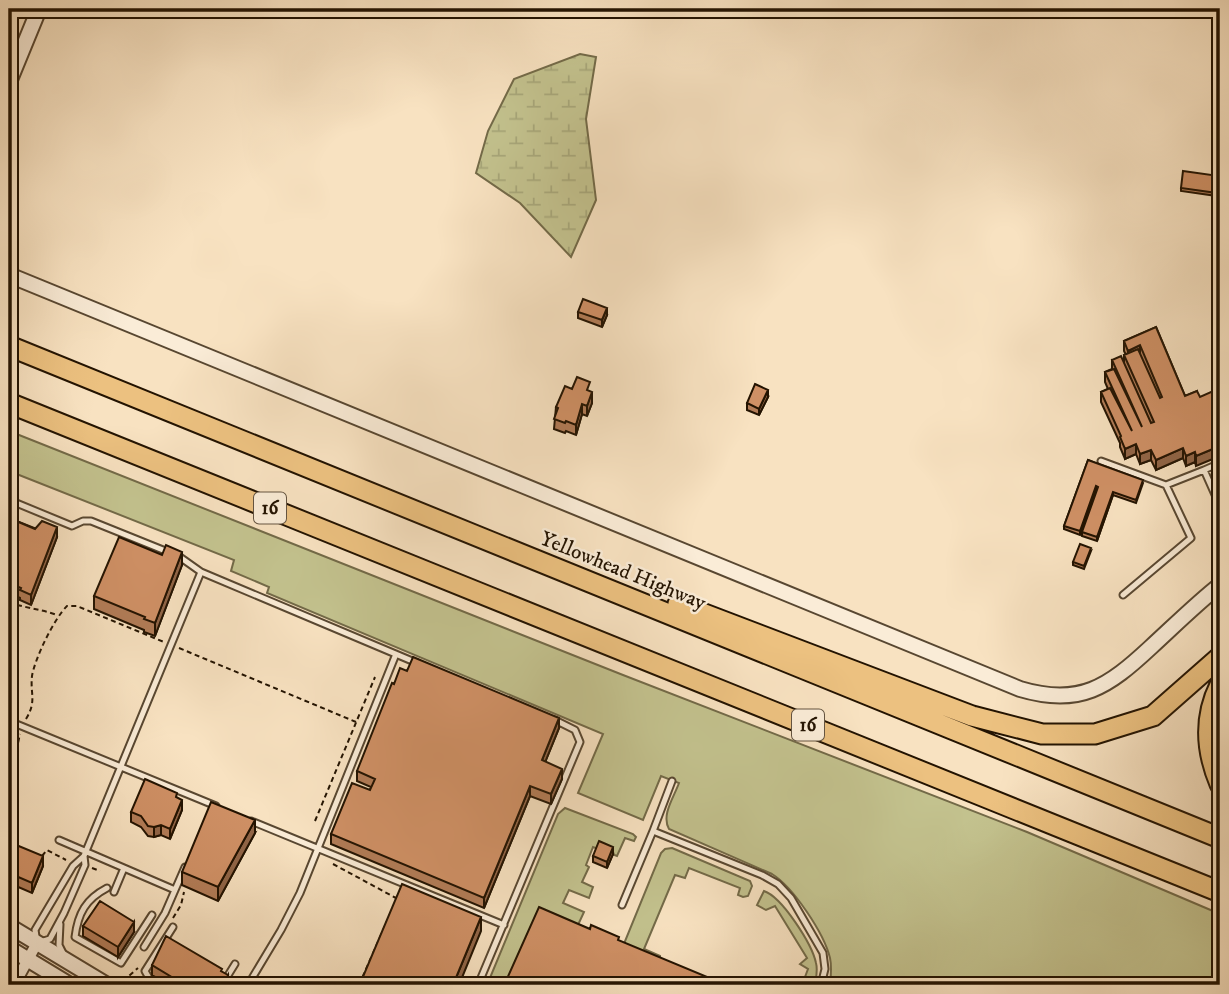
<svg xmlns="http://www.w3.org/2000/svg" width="1229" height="994" font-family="'IM FELL DW Pica',serif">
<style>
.green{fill:#c3c28e;stroke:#736a48;stroke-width:2}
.wetland{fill:url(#wetland-marsh);stroke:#736a48;stroke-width:2}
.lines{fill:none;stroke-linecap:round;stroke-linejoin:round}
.service-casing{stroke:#584731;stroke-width:9}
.minor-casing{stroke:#584731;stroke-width:14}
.tertiary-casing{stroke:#584731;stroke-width:18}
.motorway-casing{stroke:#231301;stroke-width:23}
.path{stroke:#231301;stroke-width:2;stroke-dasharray:5 3.5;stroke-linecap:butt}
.service{stroke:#faecd7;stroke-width:5}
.minor{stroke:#faecd7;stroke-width:10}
.tertiary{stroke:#faecd7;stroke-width:14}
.motorway{stroke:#ecc180;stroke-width:19}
.wall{fill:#b27c57;stroke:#231301;stroke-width:2}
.shaded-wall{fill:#916547;stroke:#231301;stroke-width:2}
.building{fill:#cf9065;stroke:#231301;stroke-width:2}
.labels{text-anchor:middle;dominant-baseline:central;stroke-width:5;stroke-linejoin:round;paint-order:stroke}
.shield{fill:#faecd7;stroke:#645441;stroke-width:2}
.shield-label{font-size:19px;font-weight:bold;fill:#231301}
.street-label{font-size:21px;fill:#231301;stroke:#faecd7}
</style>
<defs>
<pattern id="wetland-marsh" width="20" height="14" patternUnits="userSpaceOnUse" patternTransform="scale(1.75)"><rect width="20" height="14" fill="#c3c28e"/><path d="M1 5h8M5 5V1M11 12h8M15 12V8" fill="none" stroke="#a7a679"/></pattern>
</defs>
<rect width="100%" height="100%" fill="#f8e2c1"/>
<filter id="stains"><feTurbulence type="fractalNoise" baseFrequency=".00286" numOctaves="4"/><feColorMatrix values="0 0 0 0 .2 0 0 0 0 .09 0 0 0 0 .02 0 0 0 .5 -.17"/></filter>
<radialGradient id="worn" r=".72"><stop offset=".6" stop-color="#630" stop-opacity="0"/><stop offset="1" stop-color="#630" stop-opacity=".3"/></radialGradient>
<path class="green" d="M9,431l614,244 404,157 193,82v71h-390c1,-9 2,-18 0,-27 -6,-25 -37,-71 -58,-84l-103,-45c-8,-14 5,-32 10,-46l-18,-7 -18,44 -65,-27 25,-59 -336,-141 2,-6 -38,-16 3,-11 -225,-89z
M565,808l68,26 3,3 -2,4 -9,-3 -8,18 -24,-9 -7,18 3,2 -7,15 11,5 -4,11 -20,-8 -6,13 21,9 -13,28 -57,45h-27l71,-171z
M672,848l78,33 2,5 -4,10 -5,1 -5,-2 2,-7 -51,-20 -4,10 -10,-3 -31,74 16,7v3l-39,-8 40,-98 4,-4z
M764,891c18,6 48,53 52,72 2,7 0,15 -1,22h-13l6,-16 -8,-5 7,-6 -32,-52 -9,4 -9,-5z"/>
<path class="wetland" d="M580,54l16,3 -10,62 10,81 -25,57 -51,-54 -44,-30 12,-42 26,-52z"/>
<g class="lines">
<g class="service-casing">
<path id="service" d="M1101,461l65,24 38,-15
M1220,463l-16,7 16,36
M9,500l63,26 11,-5h8l77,31
M177,555l24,17 216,91
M1123,595l68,-57 -25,-53
M9,721l207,85
M251,821l253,104
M653,831l19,-50
M59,840l116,50 10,-23
M84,856l1,9 -21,48 -14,26 -13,4 -2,-13 38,-64 11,-10 117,-284
M107,888c-21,11 -29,25 -32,49l46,26 31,-48
M114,892l10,-24
M622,905l31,-74 109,44 16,9 13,14 32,55 2,16 -4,16
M60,924l-1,21 5,10
M144,947l21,-34 10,-23
M161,985l-12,-7 -4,-7 28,-44
M222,985l13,-21
M248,985l33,-55 19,-37 96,-239
M478,985l102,-243 -5,-12 -20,-10"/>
</g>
<g class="minor-casing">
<path id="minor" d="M14,985l23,-42"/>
</g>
<g class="tertiary-casing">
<path id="tertiary" d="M9,82l30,-73
M9,275l1011,414c60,18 88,-2 131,-42 23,-21 45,-43 69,-62
M9,926l98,59
M9,948l61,37"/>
</g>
<g class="motorway-casing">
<path id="motorway" d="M9,346l1211,492
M9,403l1211,489
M678,604l294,112 70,18h53l58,-18 67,-59
M1220,685c-16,32 -14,66 0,99"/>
</g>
<path class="path" d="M9,602c15,6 32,7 48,13
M179,648l177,74
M26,719c11,-18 4,-25 6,-43 3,-18 22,-57 35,-70h10l87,36
M9,784l11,-50
M315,821l60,-144
M42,856l5,-6 19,10
M333,864l63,34
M92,868l8,3
M173,918l8,-13 3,-13
M123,981l15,-13
M359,985l29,-66"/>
<use href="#service" class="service"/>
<use href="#minor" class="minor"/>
<use href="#tertiary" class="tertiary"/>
<use href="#motorway" class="motorway"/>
</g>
<path class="wall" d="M1219,180l-2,16 -36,-5v-3z
M578,312l29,3 -5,12 -24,-9z
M1156,327l29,69 12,-5 -1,75 -1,-4 -9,4 -3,-8 -27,12 -5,-10 -11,4 -4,-10 -11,5 -5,-12v-4l-19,-41v-10l7,-3 -3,-7v-10l7,-3v-9l12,3v-8h2l-2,-4v-10z
M1220,345v23l-4,-11v-10z
M572,389l18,3 2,11 -5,13 -5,-2 -6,21 -10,-4 -1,2 -11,-4 2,-22z
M768,397l-9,18 -12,-5v-7z
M1088,460l55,23 -7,20 -23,-8 -16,46 -15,-5v-4l15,-42 -1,-1 -16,46 -16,-6v-3z
M9,518l48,19 -26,68 -11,-5v-2l-11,-5z
M1091,551l-7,18 -11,-4v-3z
M182,565l-27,71 -11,-4v-2l-50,-21v-13z
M559,728l-14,34 17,17 -11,25 -21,-8 -46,112 -153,-64v-10l39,-44 1,-3 -14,-6v-10z
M177,798l5,12 -12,29 -9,-4 -7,2 -6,-1 -7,-9 -10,-5v-10z
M255,833l-37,68 -36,-16v-13z
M9,842l34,24 -11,27 -23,-10z
M613,854l-6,14 -14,-6v-6z
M83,926l51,6 -16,25 -35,-21z
M619,941l93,44h-206v-4z
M152,965l70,7 6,13h-59l-17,-10z"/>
<path class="shaded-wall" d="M607,308v7l-5,12v-7z
M1140,345v10l-12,6v-10z
M768,390v7l-9,18v-6z
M592,392v11l-5,13v-10z
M582,404v10l-6,21v-10z
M1136,444v10l-11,5v-10z
M1220,446v10l-24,10v-10z
M1183,448v10l-27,12v-10z
M1151,450v10l-11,4v-10z
M1195,452v10l-9,4v-10z
M1096,486v3l-16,46v-4z
M1113,492v3l-16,46v-4z
M57,527v10l-26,68v-10z
M182,552v13l-27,71v-13z
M559,718v10l-17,42v-10z
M562,769v10l-11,25v-10z
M530,786v10l-46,112v-10z
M182,800v10l-12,29v-10z
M255,820v13l-37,68v-14z
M161,825v10l-7,2v-10z
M613,847v7l-6,14v-6z
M43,856v10l-11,27v-10z
M481,917v14l-22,54h-6z
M134,922v10l-16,25v-10z
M228,975v10h-4v-3z"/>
<path class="building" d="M1183,171l36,5 -2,17 -36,-5z
M583,299l24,9 -5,12 -24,-8z
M1156,327l29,69 12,-5 3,6 20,-9v58l-24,10 -1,-4 -9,4 -3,-8 -27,12 -5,-10 -11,4 -4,-10 -11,5 -5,-12 1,-1 -20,-44 9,-4 22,43 -27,-59 9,-3 28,58 -30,-67 9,-4 30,67 3,-1 -30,-67 14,-6 22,49 2,-1 -22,-52 -12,6 -4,-10z
M1220,345v13l-4,-11z
M577,377l13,5 -3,8 5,2 -5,14 -5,-2 -6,21 -10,-4 -1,2 -11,-4 4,-11 -2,-1 9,-21 7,3z
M755,384l13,6 -9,19 -12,-6z
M1088,460l55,20 -7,20 -23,-8 -16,45 -15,-5 16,-45 -2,-1 -16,45 -16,-5z
M9,518l26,11 7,-8 15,6 -26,68 -11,-5 1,-2 -12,-5z
M119,537l43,18 4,-10 16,7 -27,71 -11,-4 1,-2 -51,-21z
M1080,544l11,4 -7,18 -11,-4z
M413,657l146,61 -17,42 20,9 -11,25 -21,-8 -46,112 -153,-64 21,-51 18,7 5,-11 -18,-8 35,-88 2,1 6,-16 7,3z
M145,779l32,14 -1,4 6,3 -12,29 -9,-4 -7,2 -6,-1 -7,-10 -10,-4z
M211,802l44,18 -37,67 -36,-15z
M599,841l14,6 -6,15 -14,-6z
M9,842l34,14 -11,27 -23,-10z
M402,884l79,33 -28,68h-9l-5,-2 -1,2h-74l2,-5 -4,-1z
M100,901l34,21 -16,25 -35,-21z
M539,907l51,22 1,-4 28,12 -1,3 94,39 -3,6h-193l-10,-4z
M166,936l56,33 -1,2 7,4 -4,7 -7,-4 -4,7h-28l-33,-20z"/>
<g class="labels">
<g class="shield">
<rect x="254" y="492.5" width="32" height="31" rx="5"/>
<rect x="792" y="709.5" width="32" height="31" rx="5"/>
</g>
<g class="shield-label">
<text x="270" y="508">16</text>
<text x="808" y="725">16</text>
</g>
<g class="street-label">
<text transform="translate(623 571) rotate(22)">Yellowhead Highway</text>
</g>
</g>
<rect width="1229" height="994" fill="none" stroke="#f8e2c1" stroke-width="35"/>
<rect x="10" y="10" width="1208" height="973" fill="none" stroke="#231301" stroke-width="3.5"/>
<rect x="18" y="18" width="1194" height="959" fill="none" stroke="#231301" stroke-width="2"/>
<rect width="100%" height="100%" filter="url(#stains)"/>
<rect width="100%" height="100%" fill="url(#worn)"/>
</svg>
